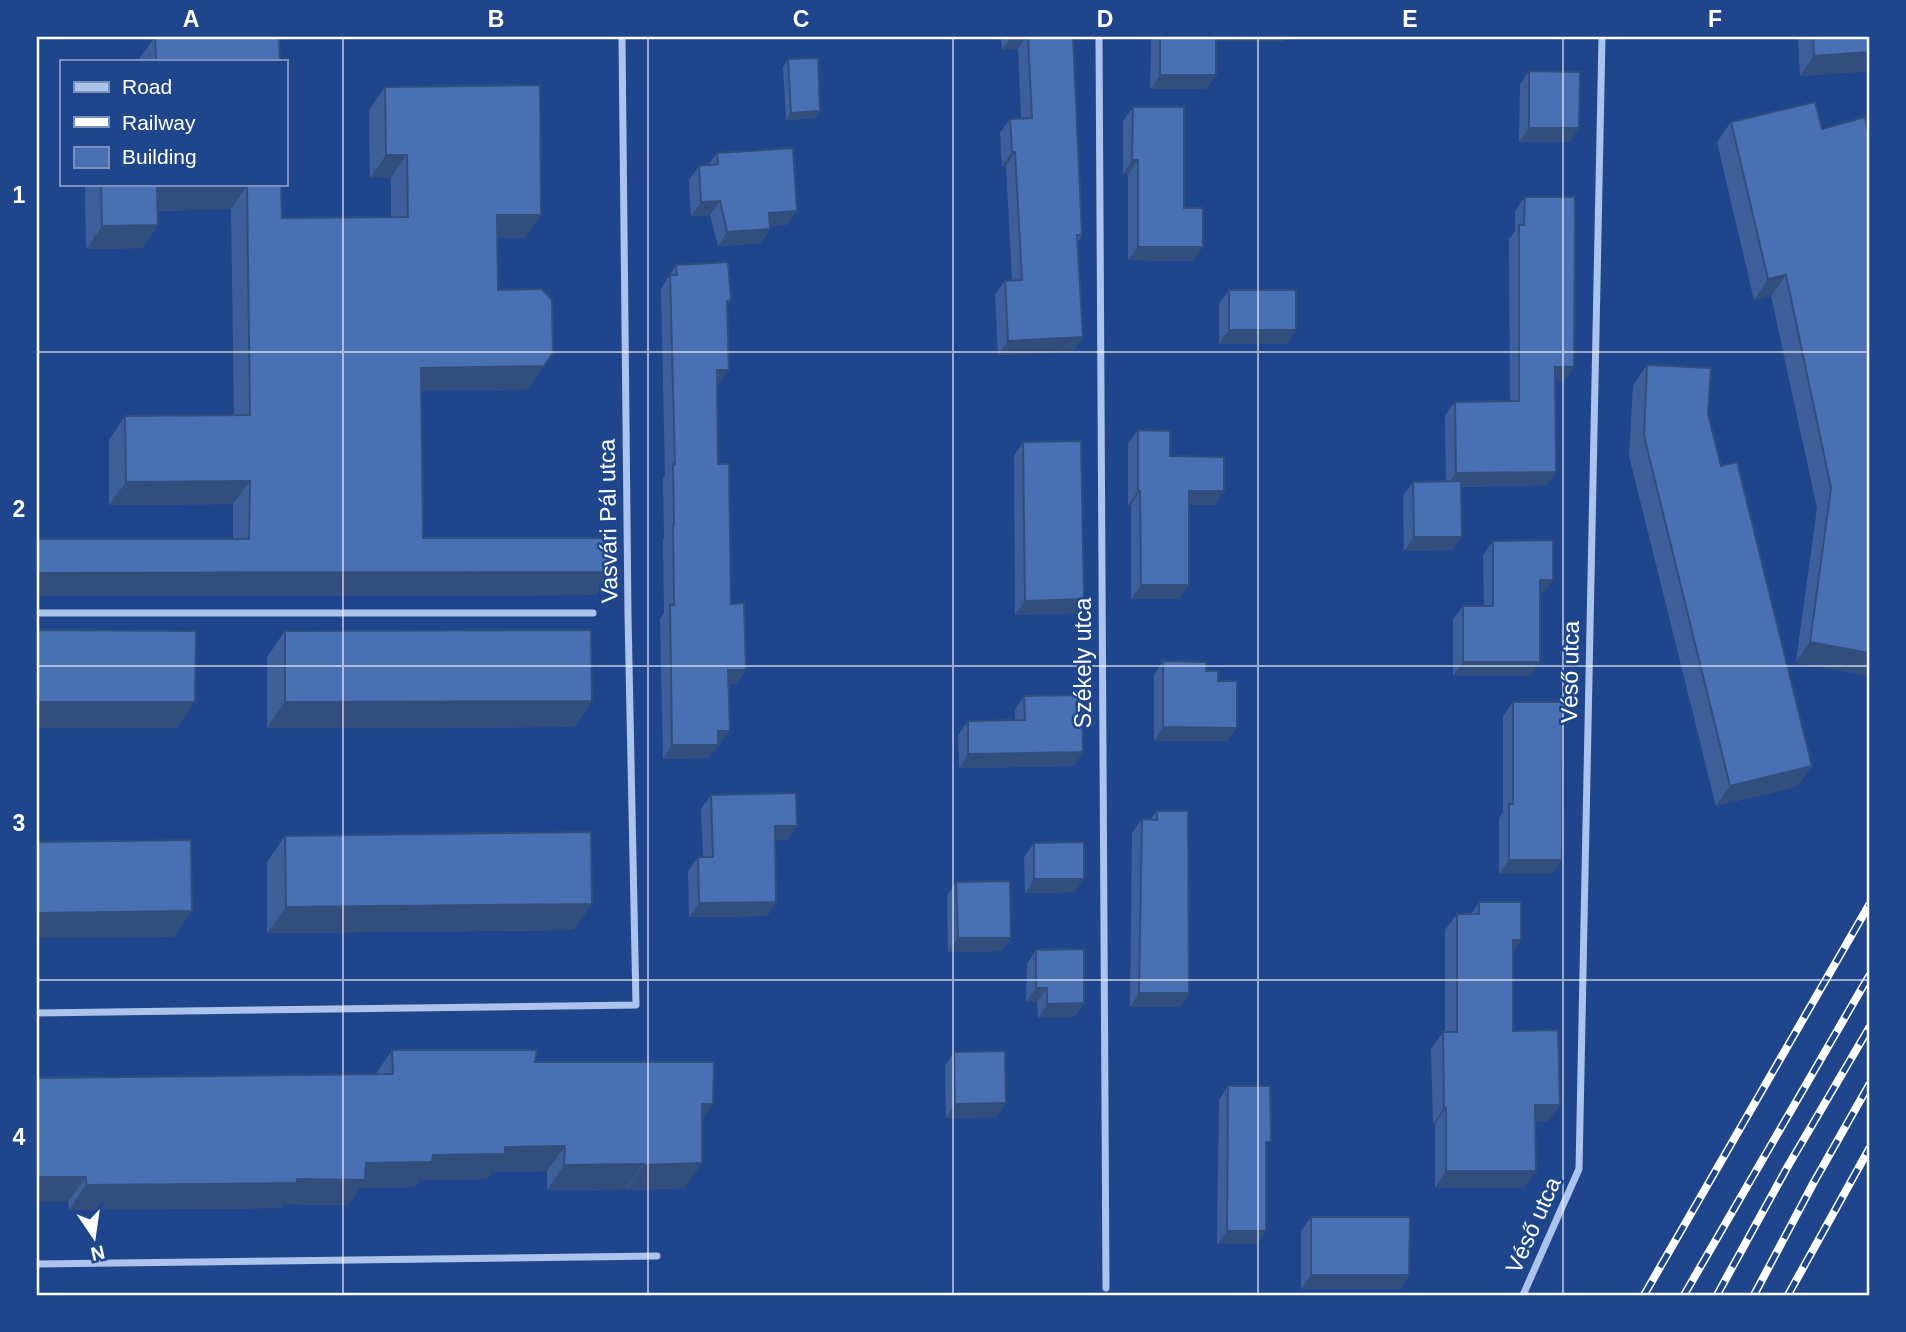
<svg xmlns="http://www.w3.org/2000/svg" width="1906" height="1332" font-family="Helvetica,sans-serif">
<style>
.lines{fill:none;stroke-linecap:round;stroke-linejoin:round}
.street{stroke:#acc4ec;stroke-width:7}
.rail-casing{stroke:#fff;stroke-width:8}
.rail{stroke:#1f468c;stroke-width:5;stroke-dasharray:16;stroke-linecap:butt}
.wall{fill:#3e609a}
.shaded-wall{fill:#324e7d}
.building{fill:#4870b3;stroke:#324e7d;stroke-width:2}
.grid{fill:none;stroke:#fff;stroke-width:2;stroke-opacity:0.55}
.labels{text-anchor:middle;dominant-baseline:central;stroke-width:5;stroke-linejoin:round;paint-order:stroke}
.street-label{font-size:23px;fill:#fff;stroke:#1f468c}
.neatline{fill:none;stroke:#fff;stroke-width:2.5}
.grid-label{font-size:23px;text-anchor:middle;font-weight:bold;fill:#fff}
</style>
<rect width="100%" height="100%" fill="#1f468c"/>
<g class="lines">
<path class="street" d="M1099,37l7,1251
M37,613h556
M37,1013l599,-8 -8,-390 -6,-578
M37,1264l620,-8
M1523,1295l56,-126 23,-1132"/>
<g class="rail-casing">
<path id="rail" d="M1644,1295l225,-390
M1684,1295l185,-319
M1717,1295l71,-129 81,-138
M1754,1295l60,-113 55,-97
M1788,1295l81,-146"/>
</g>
<use href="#rail" class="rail"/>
</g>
<path class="wall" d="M155,37l125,24h-141v-2z
M1001,37h74l-2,2 9,196 -4,7 5,95 -10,14 -75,4 -3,-61 10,-13 7,-1 -6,-114h-4l-2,-33 10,-14 11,-1 -3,-69 -16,1z
M1151,37h135l-4,5 -66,-1v34l-10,14h-56z
M1798,37h71v34l-69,5z
M788,59l32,52 -5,7 -29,2 -3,-53z
M1529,71l41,71h-51l1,-57z
M385,87l140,151h-28l1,52 30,99 -107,1 2,148 189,34 -16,23 -559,1v-57h196v-35l-124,1v-65l16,-24 109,-1 -3,-206 -73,2v14l-16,23 -56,1 -1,-65h196l1,34 109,-1v-39h-21l-1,-68z
M1133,107l51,101 9,53 -65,-1v-86h-5v-53z
M1731,122l91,7 47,547 -73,-14 21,-154 -46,-212 -17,4 -37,-158z
M717,153l70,72 -18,1 1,3 -10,14 -42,3 -8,-31 -19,1 -2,-36 10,-14 9,-1z
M1525,197l49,170 -10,14h-9l1,91 -10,13 -85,2 1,50 -10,13 -48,1 -1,-55 10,-14 33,-1 -1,-65 10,-14 55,-1 -1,-162 6,-8v-20z
M676,265l55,35 -4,5 -8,79h-2l1,80 13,140 15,66 -10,14h-7l-9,61h-2l-10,13 -45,1 -3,-140 4,-6 -1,-74 1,-2 -1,-59 2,-2 -4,-187z
M1229,290l67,40 -10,14h-67v-40z
M1647,365l61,49 13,52 91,300 -14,20 -82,20 -87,-350 4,-71z
M1138,430l32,26 54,35 -9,14h-26l-10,94h-48v-94h-3v-61z
M1023,442l61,157 -10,14 -59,2 -1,-159z
M1493,541l50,52h-3l-10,83h-77v-57l10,-13h21l-1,-51z
M285,631l307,70 -18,26 -307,1v-71z
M1163,661l43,10 12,10 19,47 -10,13h-73v-66z
M1024,696l50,70 -115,2 -1,-33 10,-14 47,-1v-10z
M1513,702l49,158 -10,14h-53v-56l4,-6v-96z
M711,795l86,31 -10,14h-12l1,62 -9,14 -78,1 -1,-46 10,-14h5l-2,-48z
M1157,811l32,182 -9,14h-50l2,-174 10,-14 8,1z
M285,836l289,94 -307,3v-71z
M1034,843l41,49 -50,1 -1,-36z
M956,882l55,56 -10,13 -53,1 -1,-56z
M1479,902l34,50v79l47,74 -12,16 -12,1 -12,66h-89v-64h-2l-2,-75 12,-17h2v-102l12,-16h14z
M1036,950l48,53 -10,14 -36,1 -1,-16h-11l1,-38z
M392,1050l143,12 167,57 -17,69 -59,2v-1l-79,1v-19l-55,1 -5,7 -67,1 -5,7 -55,1 -12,17 -65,-1 -3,4 -211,2 -1,-8h-31v-124l339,-4z
M954,1052l52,51 -10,14 -50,1 -1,-52z
M1228,1086l38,63 -10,95h-39l2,-144z
M1311,1217l98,58 -9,14h-99v-58z"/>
<path class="shaded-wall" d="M1011,37h15l-8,12 -16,1z
M1209,37h77l-4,5 -76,-1z
M1869,52v19l-69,5 14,-20z
M1160,75h56l-10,14h-56z
M820,111l-5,7 -29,2 5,-7z
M1529,128h50l-9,14h-51z
M1012,152h3l-9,14h-4z
M386,155h21l-16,23h-21z
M1132,160h6l-10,14h-5z
M247,186l-16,23 -90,2 16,-23z
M720,201l-10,14 -19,1 10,-14z
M797,211l-10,14 -28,2 10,-14z
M497,215h44l-16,23h-44z
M158,225l-16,23 -56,1 16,-23z
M770,229l-10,14 -42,3 9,-14z
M1138,247h65l-10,14 -65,-1z
M1786,275l-15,21 -17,4 14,-21z
M1229,330h67l-10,14h-67z
M1083,337l-10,14 -75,4 10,-14z
M553,353l-25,36 -124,2 17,-23z
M1555,367h19l-10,14h-19z
M717,370h12l-10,14h-12z
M1556,472l-10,13 -100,2 10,-14z
M250,481l-17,23 -124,1 17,-23z
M1138,491h2l-9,14h-3z
M1189,491h35l-9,14h-35z
M1414,537h48l-10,13 -48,1z
M612,572l-16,23 -559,1v-23z
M1540,580h13l-10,13 -12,1z
M1141,585h48l-10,14h-48z
M1084,599l-10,14 -59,2 10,-14z
M1810,642l59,11v23l-73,-14z
M1463,662h77l-10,14h-77z
M728,670h18l-10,14h-17z
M592,701l-18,26 -307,1 18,-26z
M37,702h158l-18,26h-140z
M1163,727l74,1 -10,13h-73z
M718,731h12l-22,27 -45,1 9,-14z
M1083,752l-9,14 -115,2 9,-14z
M1812,766l-14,20 -82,20 14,-20z
M775,826h22l-10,14h-22z
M1509,860h53l-10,14h-53z
M1034,879h50l-9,13 -50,1z
M776,902l-9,14 -78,1 10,-14z
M592,904l-18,26 -307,3 19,-26z
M192,911l-18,26 -137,1v-25z
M958,938h53l-10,13 -53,1z
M1513,940h8l-11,17z
M1036,988h11l-10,14h-11z
M1139,993h50l-9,14h-50z
M1084,1003l-10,14 -36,1 9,-14z
M1006,1103l-10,14 -50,1 9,-14z
M702,1104h11l-18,25z
M1535,1105h25l-12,16 -24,1z
M1444,1108h2l-11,16h-2z
M565,1146l-18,25 -55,1 -5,7 -67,1 -5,7 -55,1 -12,17 -65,-1 -3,4 -211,2 17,-25 211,-6 69,-16 139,-16z
M702,1163l-17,25 -59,2 18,-25z
M644,1164l-18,25 -79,1 17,-25z
M1446,1171h90l-12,17h-89z
M37,1177h49l-18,25h-31z
M1227,1231h39l-10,13h-39z
M1311,1275h98l-9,14h-99z"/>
<path class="building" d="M155,37h124l1,24h-124z
M1028,37h45l9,198h-5l6,102 -75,4 -3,-60 17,-1 -7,-128h-3l-2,-33 22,-1z
M1160,37h56v38h-56z
M1813,37h56v15l-55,4z
M818,58l2,53 -29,2 -3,-54z
M1529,71l51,1 -1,56h-50z
M540,85l1,130h-44l1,75 44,-1 10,11 1,53 -9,13 -123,2 2,170h189v34l-575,1v-34h212l1,-58 -124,1 -1,-66 125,-1 -3,-229 -90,2 1,37 -56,1 -1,-42h180l1,34 126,-1 -1,-62h-21l-1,-68z
M1815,102l7,27 43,-12 4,20v516l-59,-11 21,-154 -45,-213 -18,4 -37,-157z
M1133,107h51v101h19v39h-65v-87h-6z
M793,148l4,63 -28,2 1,16 -43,3 -7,-31 -19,1 -2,-36 19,-2 -1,-11z
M1525,197h50l-1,170h-19l1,105 -100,1 -1,-71 64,-1v-176h5z
M728,262l3,38 -4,1 2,69h-12l1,94h11l2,140 13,-1 2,67h-18l2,61h-12v14h-46l-2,-140h4l-1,-80h1l-1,-61h2l-5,-189h7l-1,-10z
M1229,290h67v40h-67z
M1647,365l64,3 -3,46 13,52 16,-4 75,304 -82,20 -86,-350z
M1138,430l32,1v25l54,1v34h-35v94h-48l-1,-94h-2z
M1081,441l3,158 -59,2 -2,-159z
M1461,481l1,56h-48l-1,-55z
M1553,540v40h-13v82h-77v-56h30v-65z
M37,630l159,1 -1,71h-158z
M591,630l1,71 -307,1v-71z
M1163,661l43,1v9h12v10h19v47l-74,-1z
M1082,695l1,57 -115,2v-33l57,-1 -1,-24z
M1513,702h50l-1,158h-53v-56h4z
M796,793l1,33h-22l1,76 -77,1 -1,-46h15l-2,-62z
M1157,811h31l1,182h-50l3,-174 15,1z
M591,832l1,72 -306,3 -1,-71z
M191,840l1,71 -155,2v-71z
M1084,842v37h-50v-36z
M1010,881l1,57h-53l-2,-56z
M1479,902h42v38h-8v91l45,-1 2,75h-25l1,66h-90v-63h-2l-1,-76h14v-118h22z
M1084,949v54l-37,1v-16h-11v-38z
M392,1050h145l-2,12h179l-1,42h-11v59l-58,2v-1l-80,1 1,-19 -60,1v7l-72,1 -1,7 -66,1 -1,17 -68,-1v4l-211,2v-8h-49v-99l356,-4z
M1005,1051l1,52 -51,1 -1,-52z
M1228,1086h42l1,56h-5v89h-39z
M1311,1217h99l-1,58h-98z"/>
<path class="grid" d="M343,37v1258M648,37v1258M953,37v1258M1258,37v1258M1563,37v1258M37,352h1832M37,666h1832M37,980h1832"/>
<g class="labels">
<g class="street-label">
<text transform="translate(608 521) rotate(-91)">Vasvári Pál utca</text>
<text transform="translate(1083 663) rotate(-90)">Székely utca</text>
<text transform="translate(1570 672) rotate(-89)">Véső utca</text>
<text transform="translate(1533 1225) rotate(-66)">Véső utca</text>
</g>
</g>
<rect width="1906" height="1332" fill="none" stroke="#1f468c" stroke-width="77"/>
<rect x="60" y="60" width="228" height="126" fill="#1f468c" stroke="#7990ba" stroke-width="2"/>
<rect x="74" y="82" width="35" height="10" fill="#acc4ec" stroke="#7990ba" stroke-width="2"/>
<text x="122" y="94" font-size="21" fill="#ffffff">Road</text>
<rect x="74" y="117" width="35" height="10" fill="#ffffff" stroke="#7990ba" stroke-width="2"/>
<text x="122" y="130" font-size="21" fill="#ffffff">Railway</text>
<rect x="74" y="147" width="35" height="21" fill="#4870b3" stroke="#7990ba" stroke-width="2"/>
<text x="122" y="164" font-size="21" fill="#ffffff">Building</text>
<g transform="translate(94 1237) rotate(167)" stroke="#1f468c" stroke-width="5" paint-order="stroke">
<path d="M0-5L12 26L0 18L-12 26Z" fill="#ffffff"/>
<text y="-10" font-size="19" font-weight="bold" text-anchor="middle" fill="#ffffff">N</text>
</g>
<rect x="38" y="38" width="1830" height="1256" class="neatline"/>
<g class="grid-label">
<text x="191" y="27">A</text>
<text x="496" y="27">B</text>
<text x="801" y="27">C</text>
<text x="1105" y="27">D</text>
<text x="1410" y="27">E</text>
<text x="1715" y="27">F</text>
<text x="19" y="203">1</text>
<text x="19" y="517">2</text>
<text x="19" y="831">3</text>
<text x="19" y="1145">4</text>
</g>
</svg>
